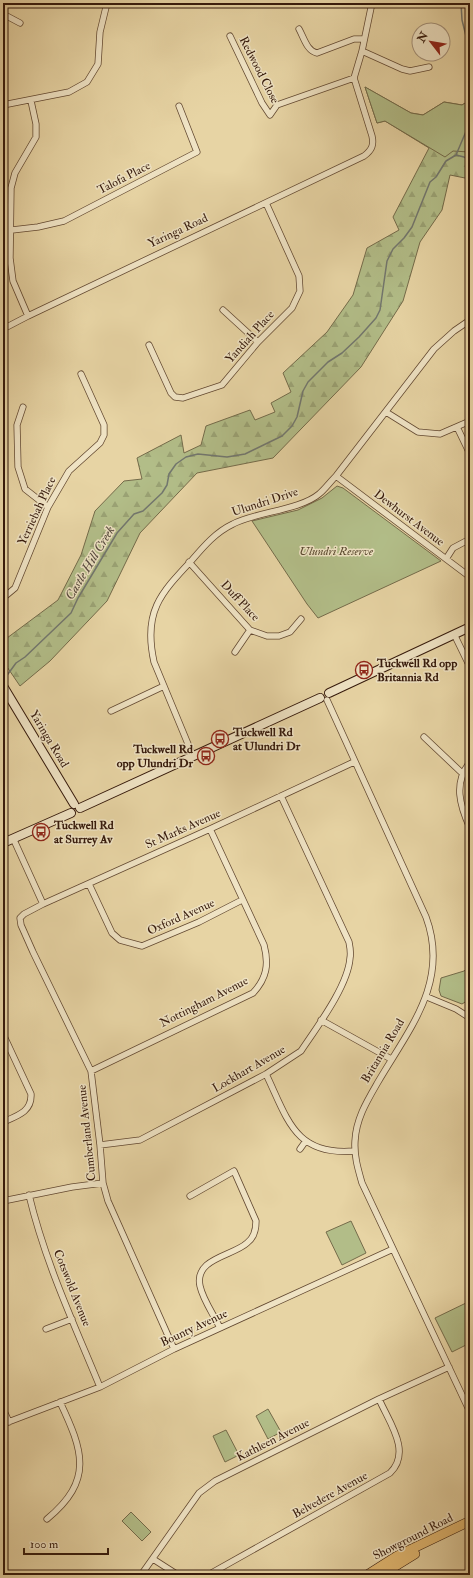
<svg xmlns="http://www.w3.org/2000/svg" width="473" height="1578" font-family="'IM FELL Double Pica',serif">
<style>
.forest{fill:url(#forest-firs);stroke:#746b4a}
.park{fill:#b2bd88;stroke:#746b4a}
.lines{fill:none;stroke-linecap:round;stroke-linejoin:round}
.stream{stroke:#72776f;stroke-width:1.5}
.street-casing{stroke:#624831;stroke-width:7}
.secondary-casing{stroke:#35190b;stroke-width:10}
.primary-casing{stroke:#35190b;stroke-width:10}
.street{stroke:#efe3c4;stroke-width:5.5}
.secondary{stroke:#efe3c4;stroke-width:8}
.primary{stroke:#e4ba72;stroke-width:9}
.labels{text-anchor:middle;dominant-baseline:central;stroke-width:3;stroke-linejoin:round;paint-order:stroke}
.street-label{font-size:12px;fill:#35190b;stroke:#efe3c4}
.park-label{font-size:12px;font-style:italic;fill:#5a4a30;stroke:#efe3c4}
.poi-label{font-size:12px;font-weight:bold;fill:#35190b;stroke:#efe3c4;text-anchor:start}
.water-label{font-size:13px;font-style:italic;fill:#54483d;stroke:#efe3c4}
</style>
<defs>
<pattern id="forest-firs" width="22" height="20" patternUnits="userSpaceOnUse"><rect width="22" height="20" fill="#b2bd88"/><path d="M5 1l3.5 6h-7zM16 11l3.5 6h-7z" fill="#9aa274"/></pattern>
</defs>
<rect width="100%" height="100%" fill="#e7d4a4"/>
<filter id="stains"><feTurbulence type="fractalNoise" baseFrequency=".005" numOctaves="4"/><feColorMatrix values="0 0 0 0 .2 0 0 0 0 .09 0 0 0 0 .02 0 0 0 .5 -.17"/></filter>
<radialGradient id="worn" r=".72"><stop offset=".6" stop-color="#630" stop-opacity="0"/><stop offset="1" stop-color="#630" stop-opacity=".3"/></radialGradient>
<path class="forest" d="M365,87l46,26 12,2 21,-13 18,3 8,-5v79l-20,-4 -8,35 -22,32 -17,59 -42,66 -88,91 -76,15 -57,60 -33,68 -57,60 -30,25 -17,-25v-20l55,-41 23,-45 14,-44 29,-30 18,-2 -5,-21 44,-23 3,18 17,-8 5,-19 44,-16 5,10 20,-8 -4,-9 20,-11 -8,-19 44,-41 26,-37 14,-47 32,-18 -6,-13 36,-69 -44,-27 -8,2z"/>
<path class="park" d="M365,87l46,26 12,2 21,-13 18,3 8,-5v54l-1,-2 -16,-1 -8,6 -60,-36 -8,2z
M337,486l6,2 98,73 -123,57 -11,-14 -55,-83 46,-11 24,-12z
M470,966v33l-8,5 -21,-8 -2,-6 2,-12 23,-7z
M351,1221l15,32 -24,12 -16,-33z
M466,1303l4,10v30l-18,9 -17,-34z
M268,1409l13,23 -13,7 -12,-23z
M226,1430l13,25 -14,7 -12,-26z
M131,1512l20,20 -9,9 -20,-20z"/>
<g class="lines">
<path class="stream" d="M461,3l1,17 8,32
M456,155l14,-33
M3,676l5,-2 8,-11 9,-6 46,-44 7,-15 39,-65 17,-19 9,-3 19,-18 5,-8 2,-11 7,-10 10,-7 12,-3 29,3 18,-3 37,-18 10,-10 5,-9 6,-26 5,-9 20,-20 14,-9 17,-16 17,-19 4,-8 7,-49 6,-12 11,-11 8,-11 18,-45 6,-5 10,-16 10,-6 8,2 6,4"/>
<g class="street-casing">
<path id="street" d="M3,14l17,9
M299,29c5,9 8,22 18,24l37,-14h10
M230,36l32,67 8,12 7,-10 77,-27
M362,51l40,18 8,2 19,-4
M3,105l66,-13 18,-10 11,-18 2,-32 7,-29
M12,230l26,-3 26,-6 133,-69 -18,-46
M3,258h7
M223,310l35,32
M28,316l-15,-35 -3,-23 1,-70 4,-15 21,-36v-13l-5,-23
M3,329l25,-13 336,-160c8,-6 10,-11 8,-20l-18,-58 8,-27 10,-48
M149,345l22,48 4,4 8,1 39,-13 36,-43 34,-34 8,-17 -1,-15 -33,-73
M23,407l-6,18 1,42 7,22 23,18
M386,412l32,20 22,2 30,-13
M457,427l12,25
M336,476l134,101
M446,559l7,-11 17,-9
M189,562l61,68 17,6h12l11,-4 11,-13
M3,598l12,-10 33,-81 21,-36 31,-28 4,-8v-10l-23,-51
M454,634l16,33
M235,652l15,-22
M327,700l99,217c24,65 -17,112 -48,165 -11,19 -22,37 -23,59 -1,15 3,28 7,42l108,229
M111,711l53,-25
M424,737l38,36
M193,756l-39,-94c-11,-50 6,-68 38,-102 12,-14 24,-28 41,-36 23,-12 67,-14 86,-30 6,-5 11,-12 17,-18l98,-127 20,-18 16,-11
M470,762c-17,21 -10,44 0,66
M13,838l30,66
M89,884l23,49 8,7 22,6 57,-24 43,-22
M427,997l29,12 14,9
M321,1020l70,39
M3,1034l28,60c1,18 -14,22 -28,28
M91,1071l162,-78c14,-15 16,-29 11,-48l-54,-116
M266,1074c22,46 29,82 88,77
M100,1145l40,-5 126,-66 35,-23c16,-24 47,-65 49,-93 1,-5 0,-11 -1,-16l-68,-146
M300,1149l5,-7
M29,1195c16,67 45,129 71,192
M190,1196l44,-25 22,50c0,8 -2,17 -9,22 -14,13 -53,15 -47,43 3,14 14,29 20,42
M3,1201l69,-14 31,-4
M46,1329l26,-10
M174,1349l-66,-148 -5,-18 -3,-38 -9,-74 -58,-119 -12,-27 -1,-7 4,-4 19,-10 167,-75 144,-67
M3,1409l6,13
M3,1424l97,-37 74,-38 219,-100
M47,1519c47,-39 36,-68 13,-117
M153,1559l25,16
M141,1575l58,-82 16,-12 164,-82 70,-32
M208,1575l182,-102c22,-21 -1,-51 -11,-74"/>
</g>
<g class="secondary-casing">
<path id="secondary" d="M3,686l71,118
M329,693l141,-66
M80,808l240,-110
M3,843l68,-30"/>
</g>
<g class="primary-casing">
<path id="primary" d="M367,1575l30,-19 73,-35
M381,1575l34,-21"/>
</g>
<use href="#street" class="street"/>
<use href="#secondary" class="secondary"/>
<use href="#primary" class="primary"/>
</g>
<defs>
<g id="bus-ring" transform="scale(0.9)"><circle r="9.5" fill="#efe3c4" stroke="#8f2418" stroke-width="1.5"/><path d="M-5-6H5V4H4V6H2V4H-2V6H-4V4H-5ZM-3.5-4V0h7V-4ZM-3.5 1.2v1.5H-2V1.2ZM2 1.2v1.5H3.5V1.2Z" fill="#8f2418"/></g>
</defs>
<g fill-rule="evenodd">
<use href="#bus-ring" x="364" y="670"/>
<use href="#bus-ring" x="220" y="739"/>
<use href="#bus-ring" x="206" y="756"/>
<use href="#bus-ring" x="41" y="832"/>
</g>
<g class="labels">
<g class="street-label">
<text transform="translate(259 70) rotate(63)">Redwood Close</text>
<text transform="translate(124 178) rotate(-27)">Talofa Place</text>
<text transform="translate(178 231) rotate(-25)">Yaringa Road</text>
<text transform="translate(250 337) rotate(-48)">Yandiah Place</text>
<text transform="translate(265 502) rotate(-18)">Ulundri Drive</text>
<text transform="translate(37 511) rotate(-65)">Yerriebah Place</text>
<text transform="translate(409 518) rotate(37)">Dewhurst Avenue</text>
<text transform="translate(240 601) rotate(47)">Duff Place</text>
<text transform="translate(49 739) rotate(59)">Yaringa Road</text>
<text transform="translate(183 829) rotate(-24)">St Marks Avenue</text>
<text transform="translate(181 917) rotate(-24)">Oxford Avenue</text>
<text transform="translate(204 1002) rotate(-27)">Nottingham Avenue</text>
<text transform="translate(383 1051) rotate(-59)">Britannia Road</text>
<text transform="translate(249 1069) rotate(-30)">Lockhart Avenue</text>
<text transform="translate(87 1133) rotate(-96)">Cumberland Avenue</text>
<text transform="translate(72 1288) rotate(68)">Cotswold Avenue</text>
<text transform="translate(194 1328) rotate(-25)">Bounty Avenue</text>
<text transform="translate(273 1440) rotate(-27)">Kathleen Avenue</text>
<text transform="translate(330 1495) rotate(-29)">Belvedere Avenue</text>
<text transform="translate(413 1537) rotate(-27)">Showground Road</text>
</g>
<g class="park-label">
<text x="336" y="551">Ulundri Reserve</text>
</g>
<g class="poi-label">
<text x="377" y="663">Tuckwell Rd opp<tspan x="377" dy="14">Britannia Rd</tspan></text>
<text x="233" y="732">Tuckwell Rd<tspan x="233" dy="14">at Ulundri Dr</tspan></text>
<text x="193" y="749" text-anchor="end">Tuckwell Rd<tspan x="193" dy="14">opp Ulundri Dr</tspan></text>
<text x="54" y="825">Tuckwell Rd<tspan x="54" dy="14">at Surrey Av</tspan></text>
</g>
<g class="water-label">
<text transform="translate(90 563) rotate(-59)">Castle Hill Creek</text>
</g>
</g>
<rect width="473" height="1578" fill="none" stroke="#e7d4a4" stroke-width="16"/>
<rect x="4" y="4" width="465" height="1570" fill="none" stroke="#35190b" stroke-width="2"/>
<rect x="8" y="8" width="457" height="1562" fill="none" stroke="#35190b"/>
<g transform="translate(431 42) rotate(301)"><circle r="19" fill="#efe3c4" stroke="#a5927a"/>
<path d="M0-3L7 15L0 10L-7 15Z" fill="#8f2418"/>
<text y="-6" font-size="11" font-weight="bold" text-anchor="middle" fill="#35190b">N</text>
</g>
<path d="M24 1548v6h84v-6" fill="none" stroke="#35190b" stroke-width="2"/>
<text x="30" y="1548" font-size="12" fill="#35190b" stroke="#efe3c4" stroke-width="3" paint-order="stroke">100 m</text>
<rect width="100%" height="100%" filter="url(#stains)"/>
<rect width="100%" height="100%" fill="url(#worn)"/>
</svg>
